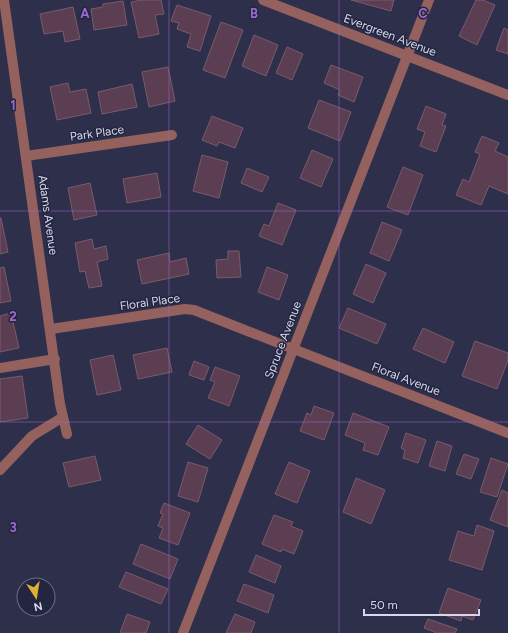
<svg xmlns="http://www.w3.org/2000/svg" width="508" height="633" font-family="Figtree,sans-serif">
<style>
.building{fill:#5b3e51;stroke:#795a6e}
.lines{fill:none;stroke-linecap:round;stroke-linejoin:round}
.minor{stroke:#95615e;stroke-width:10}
.grid{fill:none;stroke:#9b68ce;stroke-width:1;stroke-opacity:0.55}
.labels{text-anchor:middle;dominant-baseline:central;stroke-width:3;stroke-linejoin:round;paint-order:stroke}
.street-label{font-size:12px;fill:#d6d8ea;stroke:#242641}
.grid-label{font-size:13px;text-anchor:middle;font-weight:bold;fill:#9b68ce;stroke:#242641;stroke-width:3;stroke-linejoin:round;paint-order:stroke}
</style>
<rect width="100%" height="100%" fill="#2e304b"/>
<path class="building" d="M142,0h19l3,14 -9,1 4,19 -20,4 -8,-36z
M351,0h43l-3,11z
M476,0h7l12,5 -18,40 -18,-9z
M123,1l4,24 -33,5 -3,-21 12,-2v-3z
M177,5l34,11 -11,35 -13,-4 4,-13 -14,-5 2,-6 -8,-2z
M73,7l7,32 -15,3 -2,-11 -19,3 -4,-20z
M221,22l22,8 -18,48 -22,-8z
M504,28l4,2v24l-12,-4z
M254,35l24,10 -12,31 -24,-10z
M287,47l16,7 -11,26 -16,-7z
M331,65l32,12 -9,25 -16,-7 2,-5 -16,-7z
M168,67l7,34 -26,6 -7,-35z
M68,83l2,9 16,-3 5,24 -34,7 -7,-33z
M132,84l5,23 -35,7 -4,-22z
M319,100l32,12 -11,29 -32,-13z
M426,106l20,8 -4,11 4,1 -10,26 -16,-6 5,-14 -8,-3z
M212,116l31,12 -8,20 -16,-6 -2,4 -15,-6z
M482,136l17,7 -4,8 13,6v37l-19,-8 -8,19 -25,-10 7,-16 6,3 11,-28 -5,-2z
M312,150l21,9 -12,28 -21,-9z
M202,155l26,7 -9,36 -26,-7z
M403,167l20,8 -15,40 -21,-8z
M247,168l22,9 -7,15 -21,-9z
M157,173l4,24 -34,6 -4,-24z
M90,183l7,32 -23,5 -6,-32z
M278,203l18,7 -14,35 -23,-9 5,-12 5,2z
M0,218h1l7,34 -8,2z
M382,222l20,8 -13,31 -19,-8z
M92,239l2,10 12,-3 2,13 -11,3 5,24 -13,2 -4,-17 -5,1 -5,-29z
M228,251h11l2,26 -24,1 -1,-18 12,-1z
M169,253l1,9 16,-4 3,16 -47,10 -5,-24z
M366,264l20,9 -13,30 -20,-9z
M4,267l7,34 -11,2v-35z
M267,267l21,8 -9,25 -21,-8z
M348,308l38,16 -9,20 -38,-16z
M11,313l8,35 -19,4v-36z
M423,328l31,14 -9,21 -32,-14z
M475,341l33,12v7l-11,29 -35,-13z
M167,348l5,24 -34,7 -5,-24z
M113,355l8,35 -24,5 -7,-35z
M194,361l15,6 -5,13 -15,-5z
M215,367l25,9 -11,30 -21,-8 7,-16 -5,-2z
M22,376l6,42 -28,4v-43z
M314,406l20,7 -10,27 -24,-9 7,-18 4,2z
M353,413l36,14 -11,28 -15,-5 2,-7 -20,-8z
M198,425l24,15 -12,19 -24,-15z
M406,433l20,7 -8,23 -15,-5 2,-8 -4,-2z
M437,441l15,5 -7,25 -16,-5z
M464,454l15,5 -8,20 -15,-5z
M95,456l6,24 -32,7 -6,-24z
M491,458l17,6 -11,33 -17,-5z
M188,462l20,6 -10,34 -20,-6z
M289,462l21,9 -13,32 -22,-9z
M356,478l29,12 -14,34 -28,-12z
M502,490l6,3v34l-18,-7z
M164,503l26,10 -12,32 -19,-7 4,-10 -5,-2 5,-12 -3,-1z
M274,515l19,7 -2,4 12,5 -9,23 -12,-5 -1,3 -19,-8z
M477,525l17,6 -12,39 -33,-10 9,-29 16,5z
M141,544l37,15 -8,20 -37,-15z
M256,555l25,11 -6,17 -26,-11z
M126,572l42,17 -7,15 -42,-17z
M244,584l30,11 -6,18 -31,-12z
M448,588l33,12 -8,20 -11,-4 -1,5 -22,-8z
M127,614l23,8 -4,11h-26z
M235,614l20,8 -4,11h-25z
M428,619l29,10 -2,4h-21l1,-1 -11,-4z"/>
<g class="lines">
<path class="minor" d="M4,0l56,404 7,30
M263,0l245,95
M26,156l146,-21
M51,329l134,-20 9,1 314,123
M0,368l55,-9
M0,470l32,-34 31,-19
M183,633l246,-633"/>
</g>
<path class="grid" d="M169,0v633M339,0v633M0,211h508M0,422h508"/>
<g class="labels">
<g class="street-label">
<text transform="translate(390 35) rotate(21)">Evergreen Avenue</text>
<text transform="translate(97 133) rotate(-8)">Park Place</text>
<text transform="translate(48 215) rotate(82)">Adams Avenue</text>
<text transform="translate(150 302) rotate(-8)">Floral Place</text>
<text transform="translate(283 340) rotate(-69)">Spruce Avenue</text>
<text transform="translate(406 379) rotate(21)">Floral Avenue</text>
</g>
</g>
<g class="grid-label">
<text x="85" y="18">A</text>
<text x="254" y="18">B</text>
<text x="423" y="18">C</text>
<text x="13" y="110">1</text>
<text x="13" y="321">2</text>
<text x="13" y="532">3</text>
</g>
<g transform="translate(36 597) rotate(168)"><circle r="19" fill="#242641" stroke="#6b6d85"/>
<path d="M0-3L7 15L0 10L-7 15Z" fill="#ddb133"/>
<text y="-6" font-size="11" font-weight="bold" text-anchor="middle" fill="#d6d8ea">N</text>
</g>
<path d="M364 609v6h115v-6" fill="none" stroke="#d6d8ea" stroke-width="2"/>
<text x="370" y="609" font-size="12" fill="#d6d8ea" stroke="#242641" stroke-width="3" paint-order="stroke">50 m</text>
</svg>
